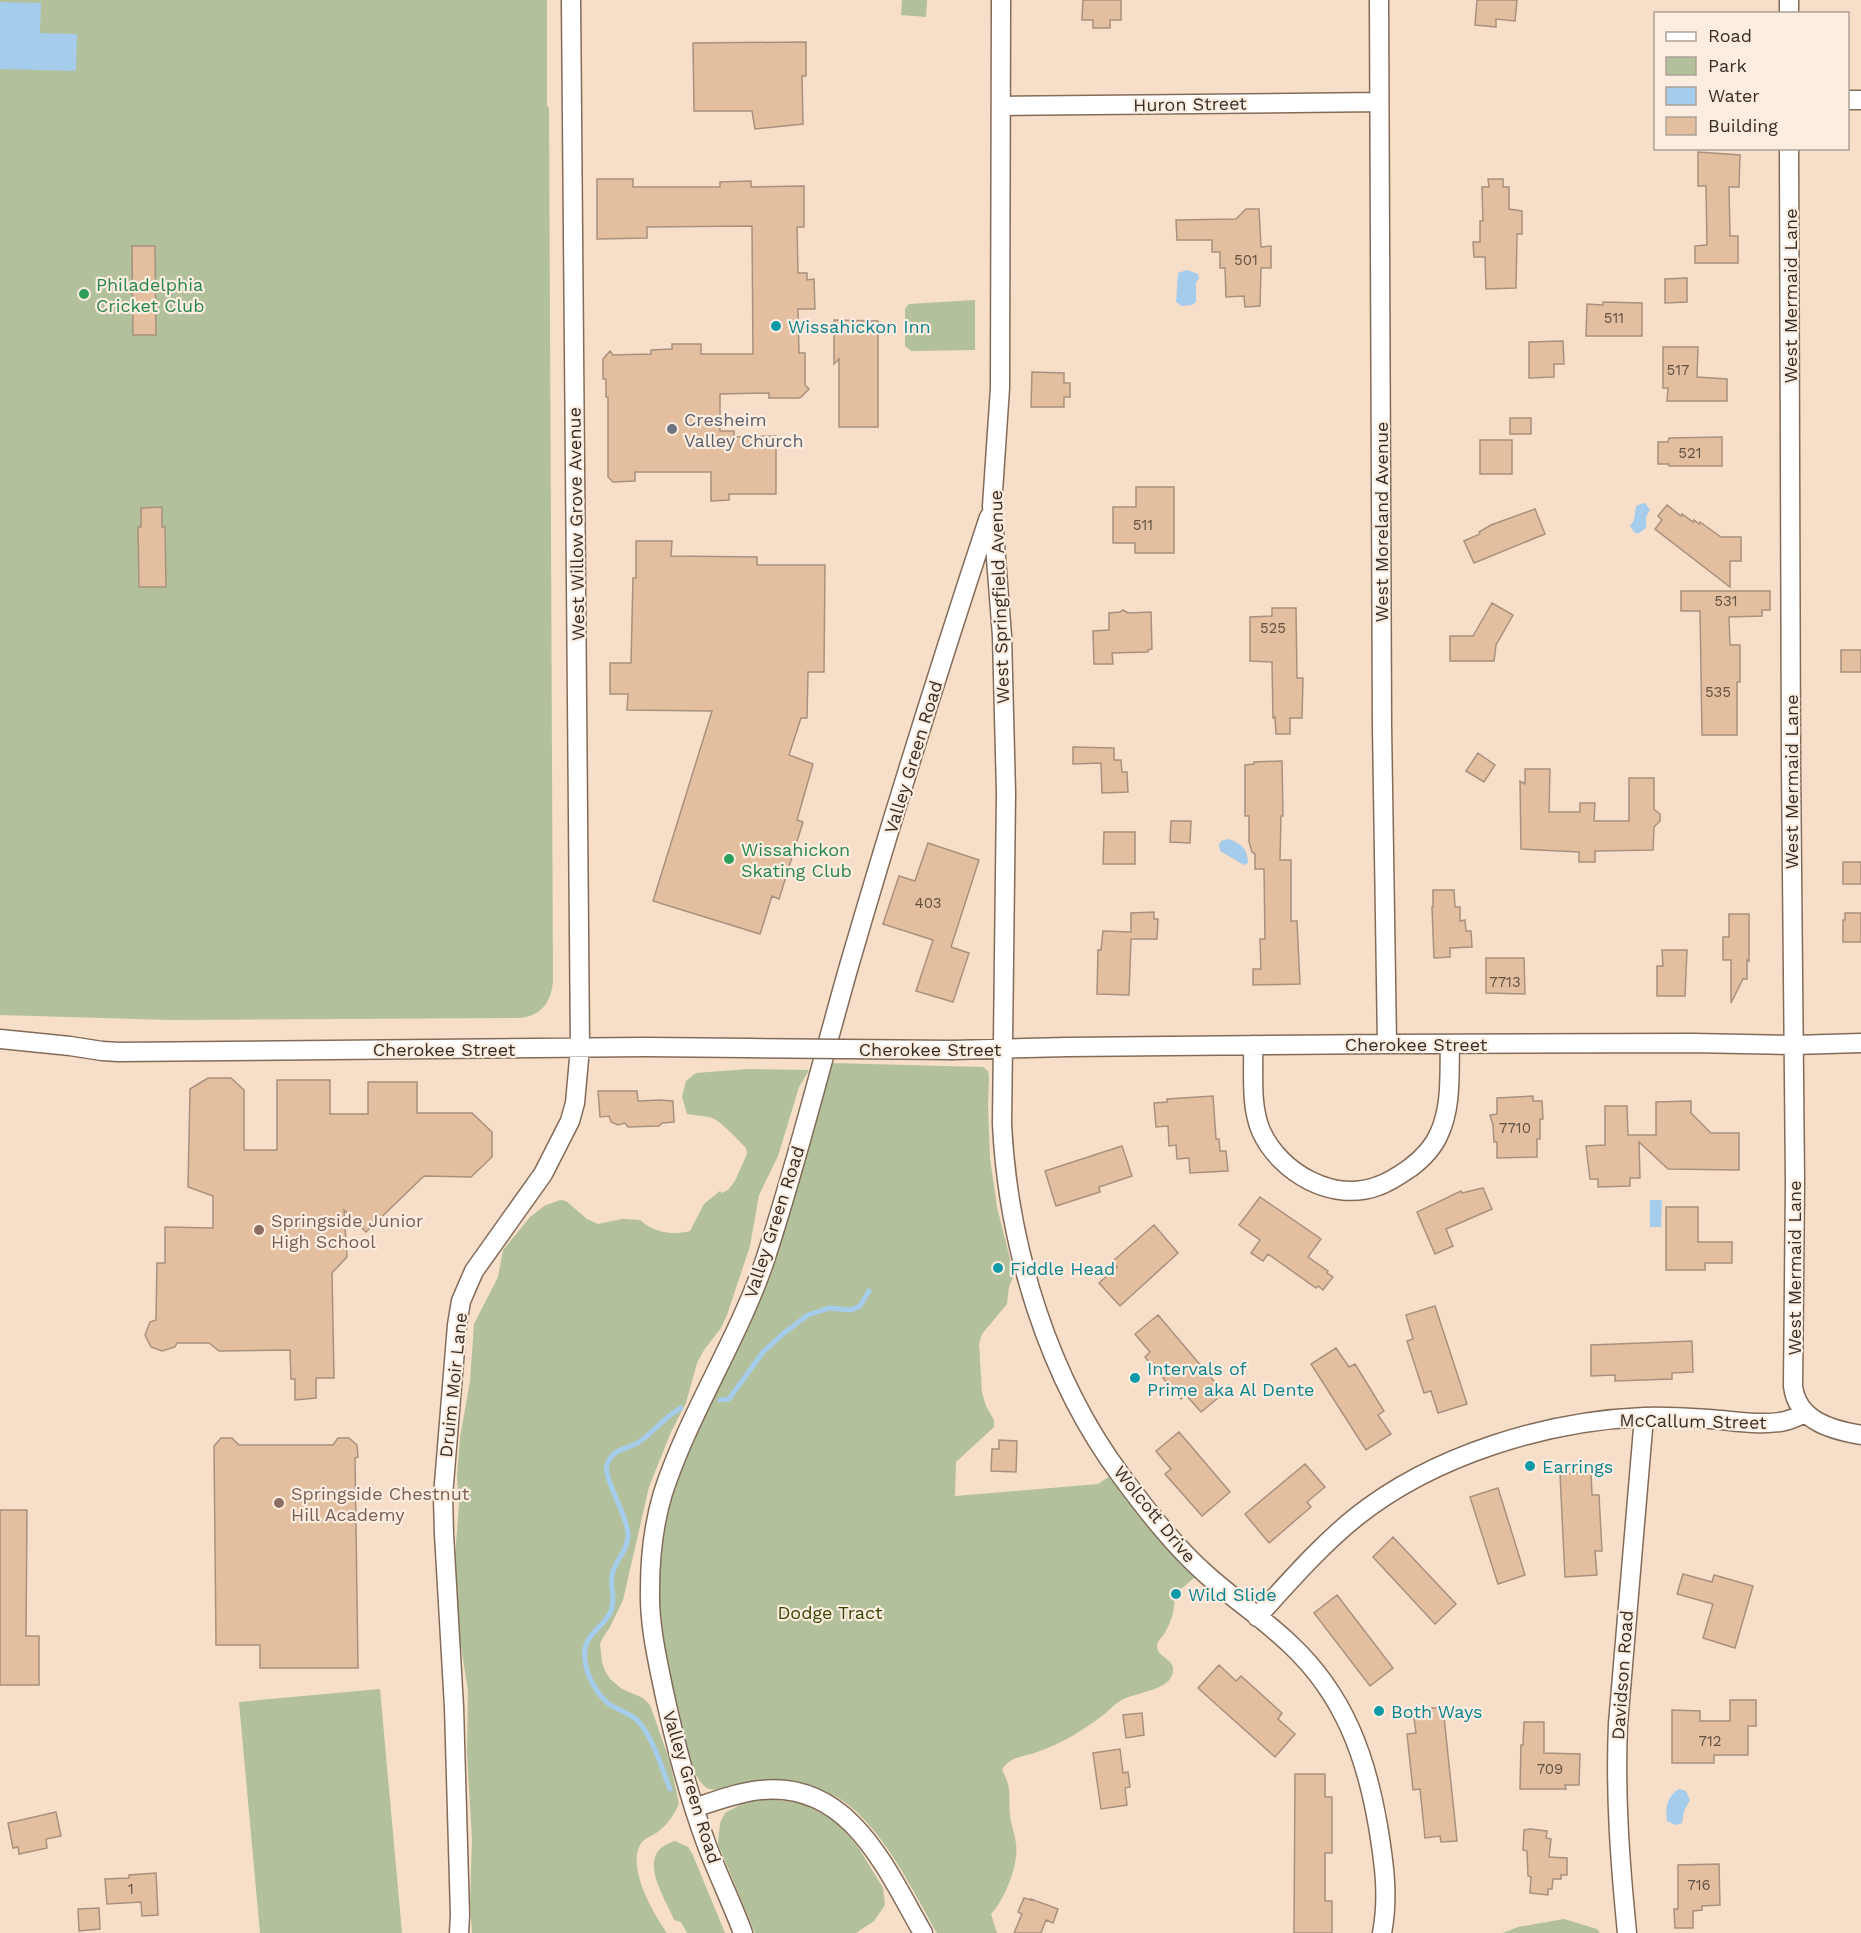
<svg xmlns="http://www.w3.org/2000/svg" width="1861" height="1933" font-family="'Work Sans',sans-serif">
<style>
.green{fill:#b2c09b}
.water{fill:#a6cceb}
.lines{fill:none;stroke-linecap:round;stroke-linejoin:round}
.stream{stroke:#a6cceb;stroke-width:5}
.building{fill:#e3bf9f;stroke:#a8917e;stroke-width:1.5}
.minor-casing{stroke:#826c59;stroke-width:21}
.minor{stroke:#fff;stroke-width:18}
.minor-bridge-casing{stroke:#826c59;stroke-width:21;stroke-linecap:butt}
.minor-bridge{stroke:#fff;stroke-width:18}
.leisure-dot{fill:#2e9e5b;stroke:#fcede0;stroke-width:2}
.culture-dot{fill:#0f9aa8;stroke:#fcede0;stroke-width:2}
.worship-dot{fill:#6b7280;stroke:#fcede0;stroke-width:2}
.education-dot{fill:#8d6e63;stroke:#fcede0;stroke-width:2}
.labels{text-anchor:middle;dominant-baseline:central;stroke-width:4.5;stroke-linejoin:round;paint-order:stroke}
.number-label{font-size:15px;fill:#625244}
.street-label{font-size:18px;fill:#372e26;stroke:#fcede0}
.leisure-label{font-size:18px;fill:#27864d;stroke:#fcede0;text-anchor:start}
.culture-label{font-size:18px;fill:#0d838f;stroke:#fcede0;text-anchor:start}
.worship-label{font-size:18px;fill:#5b616d;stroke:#fcede0;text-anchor:start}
.education-label{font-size:18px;fill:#785e54;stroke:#fcede0;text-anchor:start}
.park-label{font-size:18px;fill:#364704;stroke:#fcede0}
</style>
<rect width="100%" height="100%" fill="#f6dec9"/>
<path class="green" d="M0,0h547v105l2,3 4,873c-2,22 -12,35 -34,37l-348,2 -171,-5z
M902,0h25l-1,17 -25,-2z
M975,300v50l-64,1 -6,-5v-37l4,-5z
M831,1063l152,4 5,4 1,5 -1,29 2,53 7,49 17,68 -5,12 -2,17 -25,30 -3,10 3,49 4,13 8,14v7l-38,35 -1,34 143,-12 12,-8 52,67 33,34 -21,18c2,13 -3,28 -10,39 -1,2 -5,6 -6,8 -6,17 21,15 14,33 -5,16 -40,18 -52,26 -7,4 -12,11 -18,15 -20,15 -41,28 -65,36 -13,5 -27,4 -35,18 11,21 6,25 8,46 1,9 5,18 6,28 3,20 -11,55 -25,70l6,19h-60c-28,-48 -67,-136 -127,-146 -22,-1 -46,-5 -68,-3 -11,1 -26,9 -35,4 -17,-10 -23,-53 -27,-71 -15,-64 -28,-122 -16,-188 9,-50 34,-94 51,-141 38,-109 77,-217 116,-325z
M748,1069l61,1 -10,17 -21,69 -19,39 -9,51 -23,69 -6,13 -17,22 -7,13 -11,40 -15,29 -22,55 -26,113 -13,27 -8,12 -2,5 2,18 3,9 5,8 12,10 21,9 7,7 20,57 9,42c-5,10 -10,19 -19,26 -5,5 -14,7 -19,13 -15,24 12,70 26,90h-195l-2,-30 2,-64 -5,-85 1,-63 -8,-51 -5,-83 4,-53 -2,-28 3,-38 10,-57 4,-57 24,-47 5,-27 27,-33 14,-11 16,-6 6,1 21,18 11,5 24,-5 18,1c13,12 32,16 50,11l14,-27 16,-13 2,2 6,-3 7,-9 12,-27 -1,-6c-8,-8 -24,-26 -34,-30 -8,-3 -17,-2 -25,-4l-5,-17 4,-16 10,-8z
M380,1689l22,244h-142l-21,-231z
M767,1799l36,4 35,20 20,24 25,41 2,17 -11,16 -18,12h-101l-37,-89 2,-21 5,-10 20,-11z
M675,1841l13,6 4,6 33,80h-38l-6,-11 -7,-2c-9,-23 -41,-67 1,-79z
M1564,1919l33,10 3,4h-97l15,-6z"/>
<path class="water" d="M0,2l41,1 -1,30 37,1 -1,37 -76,-2z
M1187,270l11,4 1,5 -3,3v20l-4,3 -11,1 -5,-4 2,-29z
M1643,503l3,1 4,6 -4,7v11l-7,5h-4l-5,-7 4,-6 2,-14z
M1228,839c13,4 20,10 20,24l-4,2 -24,-14 -1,-6 2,-4z
M1650,1200h12l-1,27h-11z
M1679,1789l7,2 4,9 -6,11 -2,12 -6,2 -9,-4c-2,-13 0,-25 12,-32z"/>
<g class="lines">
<path class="stream" d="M720,1400l9,-1 34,-47 21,-19 24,-18 21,-7 22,2 9,-4 9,-15
M670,1789c-9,-22 -16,-51 -33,-69 -8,-7 -19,-10 -28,-16 -12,-10 -22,-27 -24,-43 -4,-28 18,-31 26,-50 5,-12 -1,-24 1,-36 3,-15 17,-25 16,-42 -1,-18 -25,-55 -21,-68 5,-17 20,-15 32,-23 15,-10 24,-24 42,-34"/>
</g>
<path class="building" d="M1083,0h38v20h-11v8h-17v-8h-11z
M1477,0h40l-2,21 -19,-2v8l-21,-2z
M806,42v34h-4l1,48 -48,5 -3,-18h-58l-1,-68z
M1698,152l42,3 -1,32h-10l1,49h8v27h-43v-17l12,-1 -1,-59h-8z
M597,179h36v8h87v-5l31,-1v6l53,-1v41h-7l1,46h9v7l7,-1 1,30h-17l1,44h6v32l4,4 -8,8 -3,1h-29v-5l-49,1v37h14v6l42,-1v58h-47v6l-18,1v-29h-76v9l-22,1 -5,-5v-80h-2v-18h-3v-20l7,-8 3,4 38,-1v-4l21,-1v-5h29v10h52l-1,-128 -105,1v11l-50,1z
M1488,179h15v8h6v22l13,2v23h-5l-1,54 -30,1 -1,-32h-11l-1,-15h7v-21h3l-1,-34h7z
M1246,209h13l2,38 10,-1v22h-10l-1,38 -15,1 -1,-11 -18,1 -1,-29h-5v-16h-8v-12h-35l-1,-20 60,-1z
M132,246h23l1,89h-23z
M1687,278v24l-22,1v-24z
M1603,302l39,1v33h-56l1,-32 16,1z
M834,320l44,1v106h-39v-68l-5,5z
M1563,341l1,23h-10v13l-25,1v-36z
M1663,347h35l-1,30 30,2v22h-60l1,-13h-5z
M1032,372l32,1v10h6v14h-6v10h-33z
M1510,418h21v16h-21z
M1722,437v29h-53v-2h-11v-22h10l1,-4z
M1480,440h32v34h-32z
M1136,487h38v66h-39v-10h-22v-36h23z
M1667,505l14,11 1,-2 11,8 1,-2 5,4 1,-2 21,15h20v24h-11v26l-75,-58 7,-9 -4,-4z
M162,507v20h3l1,60h-27l-1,-60h3v-19z
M1535,509l10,25 -71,29 -10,-22 16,-7 -1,-2 12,-7z
M636,541h36l-1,15 86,1v8h68l-1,107h-16l-1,46h-6l-12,37 24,9 -16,56 6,2 -24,77 -7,-3 -12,38 -107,-33 59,-190 -85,-1 1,-16h-18v-31h21l2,-85h3z
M1681,591h89v19h-8v6l-33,1 1,28h10v37h-3v53h-35l-2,-124h-19z
M1492,603l21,12 -17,30 -2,16h-44v-25h23z
M1272,608h24l1,70h6l-1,40h-12v16h-14l-1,-17 -2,1 -1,-56 -22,-1v-44l22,-1z
M1123,610l5,3 23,-1 1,37 -4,1v2l-36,1 1,11h-19l-1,-33 16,-1v-17l11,-1z
M1841,650h20v22h-20z
M1073,747l41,1v12h7l1,12h5l1,20 -26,1 -1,-30 -28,1z
M1478,753l17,12 -11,17 -18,-11z
M1282,761l1,55h-2l-1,44h11v61h6l3,63 -47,1v-16h8l-1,-30h5l-1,-70h-9v-15l-3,-2 -3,-10v-26h-4v-51l9,-1v-2z
M1525,769h25l-1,43h31v-9h15l-1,18h35v-43h25v31l6,5v7l-6,6 -1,23 -58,1v11h-16v-10l-58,-3 -1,-68 5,3z
M1171,821h20l-1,22 -20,-1z
M1104,832h31v32h-32z
M928,843l51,17 -28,87 18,6 -16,49 -37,-11 17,-51 -50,-16 16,-48 16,5z
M1843,862h18v22h-18z
M1433,890h21l1,17h5v14l5,-1 1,11h5l1,16 -22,1v9l-16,1 -2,-51h1z
M1154,912v7h4l-1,20h-26l-2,56 -32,-1 1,-44h3l2,-19 28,1v-19z
M1845,913h16v29h-18v-22h2z
M1729,914h20v47l-2,-1v19h-4l-12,24v-43h-8v-23h6z
M1662,950h25l-2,46h-28v-30h6z
M1486,958h38l1,36 -39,-1z
M208,1078h23l13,12v60h33v-70h53v34h38v-32h49v31h55l20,19v25l-21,20 -47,-1 -58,56 -22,-22 3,47 -15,16 2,105h-18v20l-21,2v-21h-4l-1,-29 -71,1 -10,-8h-32l-2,4 -13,4 -11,-4 -6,-12 5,-13 6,-2 1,-57h8v-36l48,1v-32l-25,-9 2,-98z
M598,1091h39l1,10 22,-1 13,1 1,21 -12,1 -3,3 -31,1 -3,-4 -7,2 -7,-3 -2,-6 -9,1z
M1213,1096l3,43h3l1,12h6l2,20 -38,2 -1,-15 -12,1 -1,-14 -7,1 -1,-20 -12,1 -2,-24 13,-1v-3z
M1533,1096v5h9l1,18h-3v20h-3v18l-40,1v-16h-3l-1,-17 -3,-10 7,-1v-16z
M1691,1101v12l20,20h28v37l-71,-1 -29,-27 1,36h-10v8l-32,1v-8h-8l-4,-33 19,-1v-39h22l1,29h28v-33z
M1122,1146l10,30 -33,11 1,5 -44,14 -11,-35z
M1483,1188l9,21 -46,20 7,17 -18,8 -18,-42 44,-21 1,2z
M1260,1197l61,42 -13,18 20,14 -1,2 6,4 -10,13 -5,-4 -2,2 -48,-34 -5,7 -12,-8 9,-13 -21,-15z
M1666,1207h32v35h34v21h-27v7h-39z
M1154,1225l24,28 -58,53 -21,-23 18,-16 -5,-5z
M1435,1306l32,98 -29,9 -7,-22 -7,2 -17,-52 6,-2 -7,-24z
M1158,1315l66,78 -23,19 -15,-17 -5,4 -36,-42 5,-5 -15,-18z
M1692,1341l1,31 -21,1v6l-57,2v-6l-24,1v-31z
M1336,1348l13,19 6,-3 29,47 -6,4 13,19 -25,16 -55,-86z
M1179,1432l51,60 -28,24 -37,-42 6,-5 -15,-18z
M221,1438h11l7,7h94l5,-7h11l8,7 1,12 -3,1 3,210h-98v-23h-44l-2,-199z
M999,1440l18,1 -1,31 -25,-1 1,-22h7z
M1305,1464l20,23 -18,15 4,5 -42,36 -24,-29z
M1591,1472l1,23h7l3,56h-7l2,24 -32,2 -5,-103z
M1498,1488l27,87 -27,9 -28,-87z
M0,1510h27l-1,126h13v49h-39z
M1393,1537l63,67 -21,20 -62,-67z
M1683,1574l29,8 2,-7 39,11 -18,62 -32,-10 10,-34 -36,-10z
M1337,1595l56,73 -23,18 -56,-73z
M1219,1665l17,16 5,-5 41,37 -4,6 17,15 -20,23 -77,-69z
M1730,1700h26v26h-8v29h-34v8h-42v-53l28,1v10h30z
M1443,1707l14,134 -16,1 -1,-6 -15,2 -5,-49 -7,1 -6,-56 9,-1 -3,-23z
M1142,1713l2,22 -18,3 -3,-23z
M1524,1722h20v31l36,1 -1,31h-14l1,4h-46l1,-44h2z
M1120,1749l3,24 5,-1 2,15 -5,1 2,17 -26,4 -8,-56z
M1295,1774h30v23h7v56h-7v48h7v32h-38z
M56,1812l5,24 -15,3 1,9 -28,6 -1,-7 -5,1 -5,-25z
M1530,1829l17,2 -1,7 5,1 -2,18 18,1v17h-6v4h-8l-1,10h-4v6l-18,-2 1,-16 -3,-1 -1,-25 -4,-1 1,-20z
M1719,1864l1,41 -18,1v4l-9,1v17h-18l-1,-19h4v-44z
M156,1873l2,42 -16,1 -1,-14 -34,2 -2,-25 24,-1v-3z
M1024,1898l7,2v-1l27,10 -5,14 -7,-3 -5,13h-27l8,-19 -4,-2z
M99,1908l1,21 -21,2 -1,-22z"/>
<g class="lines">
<g class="minor-casing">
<path id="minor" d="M1001,0l-1,388 -8,118 10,130 4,157 -4,331c6,122 46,254 120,353 26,35 53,70 86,99 27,24 57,44 83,69 53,50 75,111 87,181 6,36 11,71 4,107
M1379,0l3,726 5,318
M1789,0v14
M1848,100h13
M1002,106l377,-4
M1789,148l2,619 4,415 -2,204c4,35 39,44 68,49
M0,1039l70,7 32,5 17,1 526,-5 103,1
M1253,1045c1,28 -3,60 8,86 19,42 72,72 117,55 12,-4 22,-11 32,-18 12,-9 23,-20 29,-34 13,-28 10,-60 11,-90
M953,1050l115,-3 319,-3 305,-1 102,2 67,-2
M1257,1617c32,-35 63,-71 99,-100 78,-62 190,-96 288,-100 26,-1 51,1 77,3 19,2 40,5 59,2 9,-1 17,-5 25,-9
M694,1808c22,-7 44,-16 67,-18 89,-9 125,79 162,143
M459,1933l1,-18 -6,-208 -10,-173 -1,-38 14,-171 4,-24 13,-30 69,-97 27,-53 5,-18 5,-55 -9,-1048
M743,1933c-11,-30 -26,-60 -37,-90 -18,-49 -31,-100 -42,-151 -7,-34 -15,-68 -14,-103 0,-32 4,-66 13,-96 26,-80 75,-153 102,-233 32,-97 56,-196 84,-294 44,-151 91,-301 140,-449
M1627,1933c-7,-71 -12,-138 -9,-209l26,-307"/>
</g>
<use href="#minor" class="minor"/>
<g class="minor-bridge-casing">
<path id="minor-bridge" d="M748,1048l205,2"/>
</g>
<use href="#minor-bridge" class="minor-bridge"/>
</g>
<g class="leisure-dot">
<circle cx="84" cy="294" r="6"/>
<circle cx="729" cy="859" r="6"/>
</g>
<g class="culture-dot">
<circle cx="776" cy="326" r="6"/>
<circle cx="998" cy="1268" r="6"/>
<circle cx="1135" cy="1378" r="6"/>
<circle cx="1530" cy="1466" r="6"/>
<circle cx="1176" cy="1594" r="6"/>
<circle cx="1379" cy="1711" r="6"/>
</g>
<circle class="worship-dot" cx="672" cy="429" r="6"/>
<g class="education-dot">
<circle cx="259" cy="1230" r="6"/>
<circle cx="279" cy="1503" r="6"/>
</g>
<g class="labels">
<g class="number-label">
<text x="1246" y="260">501</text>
<text x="1614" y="318">511</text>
<text x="1678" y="370">517</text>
<text x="1690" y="453">521</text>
<text x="1143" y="525">511</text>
<text x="1726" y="601">531</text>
<text x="1273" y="628">525</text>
<text x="1718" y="692">535</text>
<text x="928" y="903">403</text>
<text x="1505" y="982">7713</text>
<text x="1515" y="1128">7710</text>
<text x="1710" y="1741">712</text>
<text x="1550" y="1769">709</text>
<text x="1699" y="1885">716</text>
<text x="131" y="1889">1</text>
</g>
<g class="street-label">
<text transform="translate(1190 104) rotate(-1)">Huron Street</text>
<text transform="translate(1790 296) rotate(-90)">West Mermaid Lane</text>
<text transform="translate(1381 522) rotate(-90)">West Moreland Avenue</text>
<text transform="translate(576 524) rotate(-91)">West Willow Grove Avenue</text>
<text transform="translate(999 597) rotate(-92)">West Springfield Avenue</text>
<text transform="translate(913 757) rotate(-73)">Valley Green Road</text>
<text transform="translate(1791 782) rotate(-90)">West Mermaid Lane</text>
<text x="1416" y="1044">Cherokee Street</text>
<text x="444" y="1049">Cherokee Street</text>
<text x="930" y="1049">Cherokee Street</text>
<text transform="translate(774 1222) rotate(-72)">Valley Green Road</text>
<text transform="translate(1794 1268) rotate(-90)">West Mermaid Lane</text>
<text transform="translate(453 1385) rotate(-84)">Druim Moir Lane</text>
<text transform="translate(1693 1421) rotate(1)">McCallum Street</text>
<text transform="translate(1155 1514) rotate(51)">Wolcott Drive</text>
<text transform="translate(1622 1675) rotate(-86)">Davidson Road</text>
<text transform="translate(692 1787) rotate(73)">Valley Green Road</text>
</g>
<g class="leisure-label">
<text x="96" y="284">Philadelphia<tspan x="96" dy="21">Cricket Club</tspan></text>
<text x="741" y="849">Wissahickon<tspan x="741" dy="21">Skating Club</tspan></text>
</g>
<g class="culture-label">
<text x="788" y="326">Wissahickon Inn</text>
<text x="1010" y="1268">Fiddle Head</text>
<text x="1147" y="1368">Intervals of<tspan x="1147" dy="21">Prime aka Al Dente</tspan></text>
<text x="1542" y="1466">Earrings</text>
<text x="1188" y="1594">Wild Slide</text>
<text x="1391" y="1711">Both Ways</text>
</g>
<g class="worship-label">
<text x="684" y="419">Cresheim<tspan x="684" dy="21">Valley Church</tspan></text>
</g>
<g class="education-label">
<text x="271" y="1220">Springside Junior<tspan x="271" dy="21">High School</tspan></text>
<text x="291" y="1493">Springside Chestnut<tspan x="291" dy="21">Hill Academy</tspan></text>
</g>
<g class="park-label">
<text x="830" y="1612">Dodge Tract</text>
</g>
</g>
<rect x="1654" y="12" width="195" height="138" fill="#fcede0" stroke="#ada196" stroke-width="1.5"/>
<rect x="1666" y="32" width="30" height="9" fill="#ffffff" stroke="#ada196" stroke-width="1.5"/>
<text x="1708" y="42" font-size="18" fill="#372e26">Road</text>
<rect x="1666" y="57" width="30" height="18" fill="#b2c09b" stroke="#ada196" stroke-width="1.5"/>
<text x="1708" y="72" font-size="18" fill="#372e26">Park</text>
<rect x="1666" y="87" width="30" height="18" fill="#a6cceb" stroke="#ada196" stroke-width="1.5"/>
<text x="1708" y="102" font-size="18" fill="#372e26">Water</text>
<rect x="1666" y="117" width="30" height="18" fill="#e3bf9f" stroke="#ada196" stroke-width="1.5"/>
<text x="1708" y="132" font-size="18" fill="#372e26">Building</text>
</svg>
